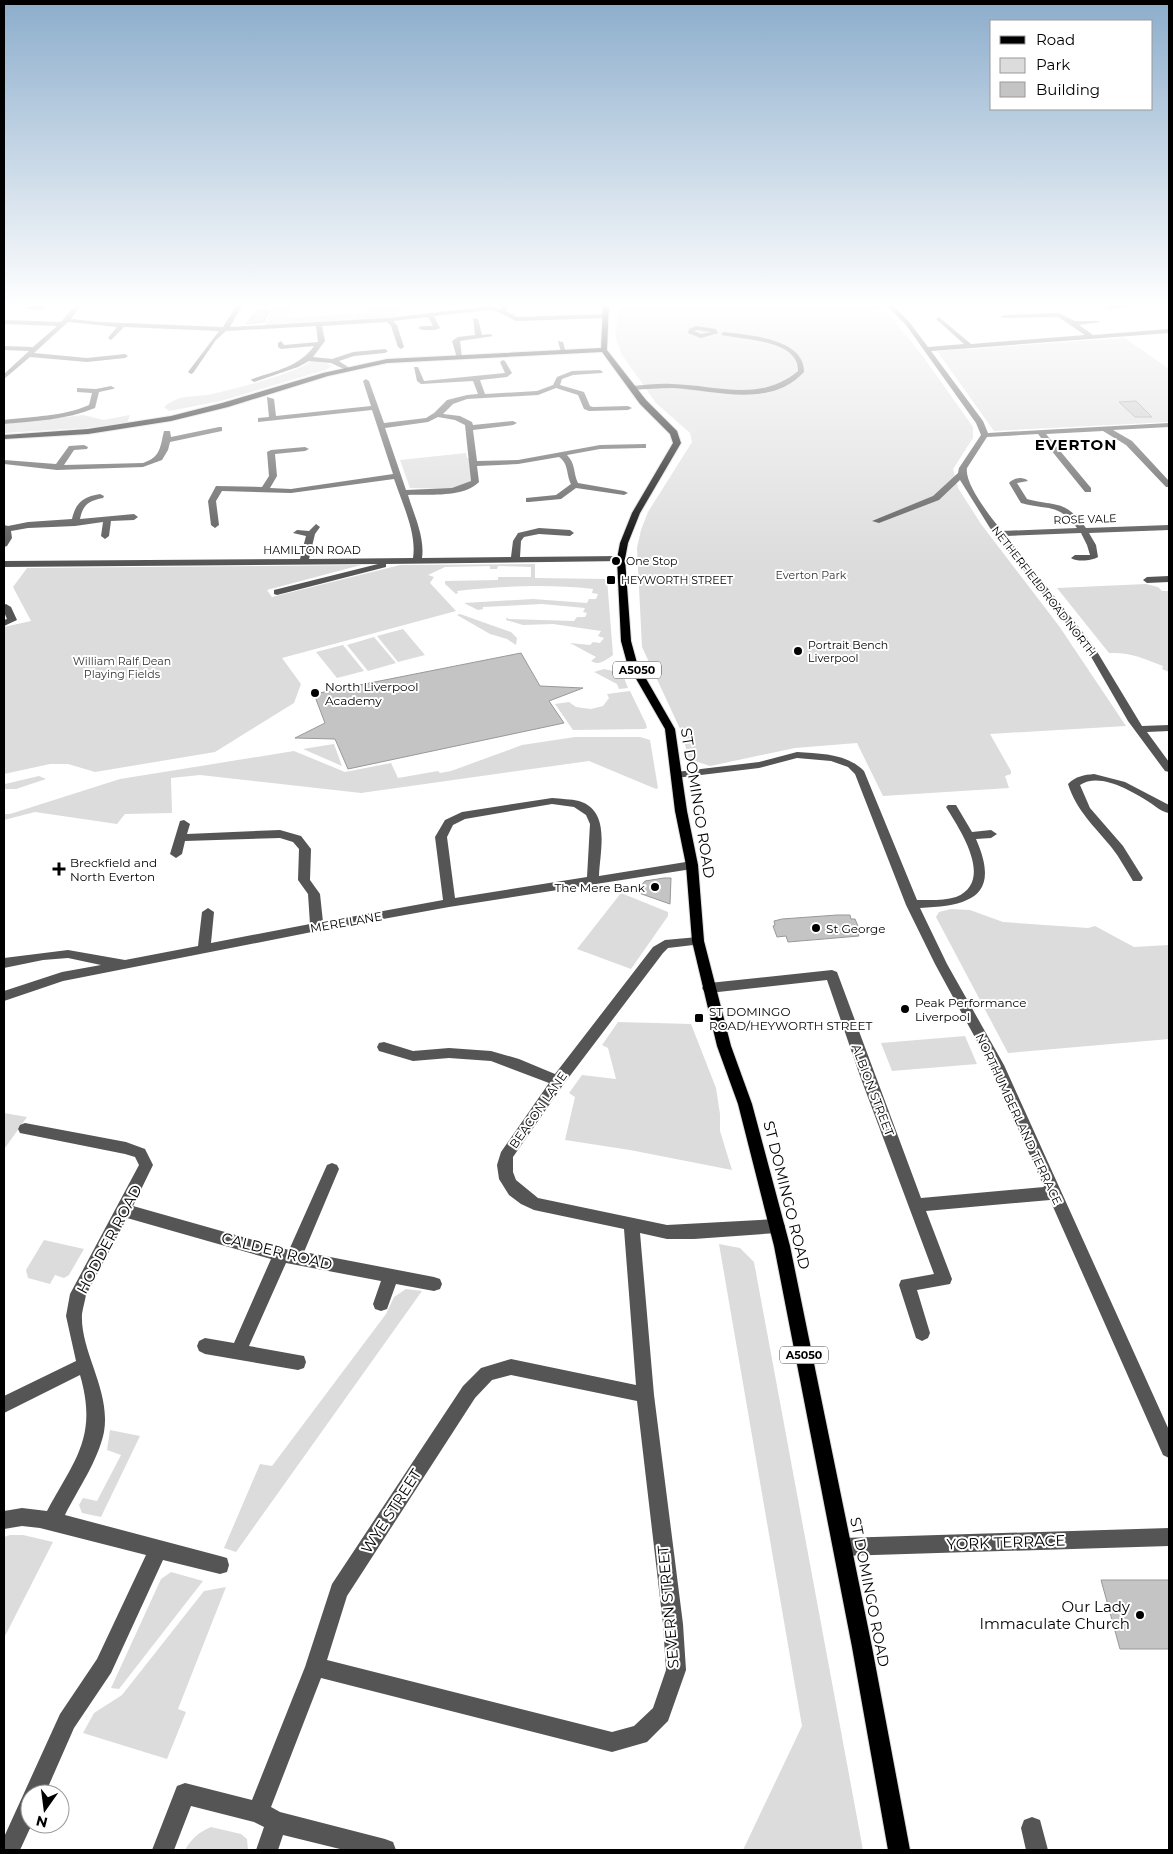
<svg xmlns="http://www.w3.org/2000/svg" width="1173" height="1854" font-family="Montserrat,sans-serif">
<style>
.green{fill:#dcdcdc}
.building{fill:#c4c4c4;stroke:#999}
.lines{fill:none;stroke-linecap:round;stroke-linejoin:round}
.major-casing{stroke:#dbdbdb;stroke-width:2}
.minor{fill:#555;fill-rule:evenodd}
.major{fill:#000;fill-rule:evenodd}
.poi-dot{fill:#000;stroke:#fff;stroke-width:2}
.labels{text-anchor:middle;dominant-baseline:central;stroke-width:4;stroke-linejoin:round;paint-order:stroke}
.far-street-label{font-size:11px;fill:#000;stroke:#fff}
.far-poi-label{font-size:11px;fill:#000;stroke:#fff;text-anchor:start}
.far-park-label{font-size:11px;fill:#333;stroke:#fff}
.shield{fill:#fff;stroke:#4c4c4c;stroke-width:1}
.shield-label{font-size:11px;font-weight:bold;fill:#000}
.poi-label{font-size:12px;fill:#000;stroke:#fff;text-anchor:start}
.street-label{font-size:12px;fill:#000;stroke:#fff}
.far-district-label{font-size:15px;font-weight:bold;letter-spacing:1px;fill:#000;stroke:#fff}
.near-street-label{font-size:15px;fill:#000;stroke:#fff}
.near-poi-label{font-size:15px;fill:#000;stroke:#fff;text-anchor:end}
</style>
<rect width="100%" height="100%" fill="#fff"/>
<path class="green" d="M277,304h17l-7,14 79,-5 4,-9h64l-35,4 -2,8 -14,3 -118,6z
M619,304h258l15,14 30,37 51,72v11l-20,31 5,19 23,36 78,102 67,100 -136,8 21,37v3l-6,2 4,12 -126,8 -26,-53 -62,5 -85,18 -21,-7 -8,-28 -39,-84 -5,-99 4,-18 7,-18 44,-70 -2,-9 -34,-30 -34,-48 -7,-19z
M1125,338l44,31v53l-175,9 -57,-80z
M311,361l15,2 6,3 -4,3 -107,32 -52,10 -5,-4c17,-14 28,-9 48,-13 22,-5 83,-20 99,-33z
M83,415l21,5 26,-5 -3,8 -27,4 -96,6v-9z
M466,453l1,5h2l2,23 -15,8 -46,-1 -10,-28z
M535,564v14l72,1 6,76c-7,5 -14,11 -22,6l5,-4 -26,-14 20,2 3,-3 7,1 4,-5 -6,-2 3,-5 -48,-7 -30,1 -17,-5 1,-3 1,2 66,2 3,-4h8l2,-4 -4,-1 2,-4 -43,-4 -59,3v2l-5,1 -14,-7 69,-4 54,4 2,-4h7l2,-5 -6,-1 1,-4c-46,-5 -90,-3 -136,2l1,2 -2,1 -11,-10v-3l53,-1v-3h33v-10l-33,-1 -1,3h-7v-3l-45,1 -17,8 6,2 -4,6 26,28 -174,47 19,26 -7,19 -79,49 -120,20 -27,-8h-18l-46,10v-147l27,-6 -18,-34 14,-19 334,-3 -94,25 5,7 128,-32z
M1146,584l12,3 4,4h7v81l-7,-3 1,-3c-20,-8 -33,-14 -54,-13l-52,-65z
M460,614l51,18 6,6 -1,7 -9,-6 -17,-5 -33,-19z
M403,629l22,26 -27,7 -21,-26z
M374,637l22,26 -28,8 -21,-26z
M343,645l21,26 -27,7 -21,-26z
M604,669l18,4 6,15 -9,1 -2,-5 -23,-12z
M630,691l16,33 1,4 -3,1 -71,1 -18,-26 14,-2 7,5 15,2 12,-3 6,-8 -2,-4z
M575,737h65l10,3 8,48 -2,1 -67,-28 -228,32 -161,-18 -29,3 1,35 -47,1 -8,10 -82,-12 -31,8v-6h6l110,-35 174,-28 51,21 46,-9 7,15 40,-7 2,2 11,-2 71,-26z
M334,744l8,22 -39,-17z
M39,776l7,3 -30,10h-12l1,-5z
M621,893l47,19v4l-37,53 -54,-20z
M951,909l19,1 33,12 85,6 7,-2 39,21 35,-2v94l-161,14 -72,-136 3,-5z
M618,1022l73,2 25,64 4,26v17l12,39 -102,-20 -65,-10 10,-43 -6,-4 13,-18 34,4 -8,-31 -6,-3z
M965,1036l12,28 -85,7 -11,-28z
M4,1113l23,4 -22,31 -1,-2z
M44,1240l40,9 -15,26 -5,3 -9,-3 -5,9 -22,-6 -2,-8z
M719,1244l21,4 14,14 109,588h-120l59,-124z
M406,1289l16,2 -186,261 -12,-4 36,-84 12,2 114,-152 8,-17z
M110,1430l30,6 -39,81 -19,-4 -3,-8 4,-7 14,3 24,-46 -14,-5z
M10,1535h13l30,7 -49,96v-101z
M171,1572l32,9 -84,108 -8,-1 50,-109z
M226,1587l-48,122 8,3 -19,47 -84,-26 11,-20 28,-18 82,-104z
M211,1827l30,7 6,5 1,11h-63c6,-11 14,-18 26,-23z"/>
<path class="building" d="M256,310h14l-5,9v3l-19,2z
M1136,401l16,16h-17l-16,-15z
M521,653l19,33 43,2 -34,13 15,22 -216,46 -13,-30 -40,-1 30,-15 -11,-29z
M664,878h7l-1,26 -34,-12 9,-11z
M837,915h13l1,4h4l5,12h-3l2,5 -71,6 -2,-6 -9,1 -4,-11 2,-1 -1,-4 8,-2z
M1101,1580h68v69h-49z"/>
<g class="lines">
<g class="major-casing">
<path id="major" d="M603,304h6l-2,46 39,50 31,31 4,12 -41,70 -12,30 -3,16 6,82 6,22 38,66 12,82 11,54 6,76 27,105 21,58 38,142 82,401 38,203h-22l-36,-203 -78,-401 -36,-142 -21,-58 -25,-105 -6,-76 -11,-54 -10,-82 -38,-66 -6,-22 -4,-82 3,-16 12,-30 41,-70 -3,-9 -30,-30 -38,-52 -215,11 -59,13 -100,31 -57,14 -83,13 -84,5v-4l84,-6 83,-13 51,-13 101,-30 64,-14 214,-11z"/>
</g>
<path class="minor" d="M76,304h6l-11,15 30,3 122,5 13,-21 -18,-2h25l-13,23 158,-9 101,-12 12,3 4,-5 3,2 -2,5 11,6 89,-3 3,2 -3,2 -90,3 -20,-10 -7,-1 -55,6 6,12c-5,3 -17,3 -22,0l3,-2h12l-5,-9 -35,4 4,4 7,22 -3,2 -3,-2 -7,-21 -4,-4 -65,4 3,15 -12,16 19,2 21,-7 32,-3 3,2 -3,2 -31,3 -15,5 9,6 1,1 -3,2 -15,-7 -22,-2 -11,6 -44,15 -3,-2 1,-1c23,-8 47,-12 62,-33l-33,3 -3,-2v-4l3,-2 3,4 34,-3 -2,-16 -90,5 -10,9 -23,33 -2,1 -3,-2 31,-41 -95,-4 -13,13 -3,-2 9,-11 -49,-5 -34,31 53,5 38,-4 3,2 -3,2 -38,4 -57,-5 -26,22v-5l25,-23 -25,-1v-4l29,1 24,-21 -53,-2v-4l57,2z
M867,304h8l6,4 -5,1z
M885,304h7l18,19 18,24 36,-3 -27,-24 -1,-1 3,-2 32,27 114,-9 -27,-18 -56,1 -1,-1 3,-2 55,-2 16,8h24l1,1 -21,3 14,10 76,-6v4l-238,18 52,70 5,12 181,-10v4l-56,3 19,11 37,40v6h-3l-40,-42 -23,-14 -57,3 45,54v4h-6l-47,-58 -51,3 -20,31c-3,16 25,51 35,63l75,-3c-20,-26 -28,-17 -56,-25l-12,-20c4,-5 14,-7 19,-2l-11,2 10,16c31,8 37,0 59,29l83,-3v5l-80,3 7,12 2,12c-6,4 -21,5 -27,1l4,-3h15l-3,-10 -6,-12 -75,3 87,109 49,81 27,-1v6l-22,1 22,30v10l-4,-1 -37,-50 -42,-73 -96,-120 -30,-48 -21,20 -60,23 -7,-2 61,-25 25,-23 1,-5 22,-33 -5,-12 -70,-98z
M1121,304h27l-40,5 -3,-2z
M28,306h14l3,2 -3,2 -16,-1 -1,-1z
M473,318l5,1 4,16 8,-1 3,2 -33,5 2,16 -5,1 -5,-17 6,-4 17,-2z
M696,326l20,3 2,4 -17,5 -13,-5 1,-4zM697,330l14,2 -10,2 -7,-3z
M724,332c25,3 81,7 80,40 -34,37 -89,18 -132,16 -13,0 -26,1 -39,2l-4,-2 4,-2c13,-1 26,-3 39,-2 44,1 88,19 126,-13 1,-31 -54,-31 -76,-36l-1,-1z
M558,341l5,1 3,11 -5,-1z
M503,360l2,1 7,12 -5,4 -27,3 5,14 52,-3 16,-6 4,-8 15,-6 28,-1 3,2 -1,1 -29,2 -11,4 -2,6 24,7 6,14 3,1 35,-1 4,2 -4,2 -39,1 -5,-2 -6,-14 -22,-7 -18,7 -71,4 -14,5 -10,10 17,2 12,6 1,3 40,-4 4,2 -4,2 -40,5 4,31 41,-1 82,-15 46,-1v4h-3l-43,1 -33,6c9,9 6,18 11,28l46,8 4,2 -4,2 -48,-7 -15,11 -32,3h-3v-4l30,-3 15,-11c-5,-10 -2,-20 -12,-27l-41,7 -41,2 2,16c-16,16 -50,12 -71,13 6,20 17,42 14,63l89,-1 2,-16 5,-8 21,-5 31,2 4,3 -4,3 -31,-2 -15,3 -3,4 -1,16 101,-1 4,3 -1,2 -238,3v3l-109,28 -3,-1v-4l104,-26 -374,3v-6l296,-2 6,-23 -13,-3 4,-3 12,1 7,-7 4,3 -5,7 -6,25 104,-1c4,-25 -11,-55 -19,-79l-103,14 -69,-2 -6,10 3,24 -4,3 -4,-3 -3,-24 8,-15 46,1 7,-11 -2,-24 4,-2 34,-3 4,2 -4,2 -30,3 2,22 -7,12 21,1 102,-15 -21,-64 -114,12v-4l11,-1 -2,-20 7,2 2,17 95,-10 -8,-25 3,-2 3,2 15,42 42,-5 8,-5 13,-13 20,-5 11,-1 -5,-13 -52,3 -4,-3 -3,-14h4l6,14 81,-8 -5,-11zM438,417l17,3 10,5 6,56 -19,7 -46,2 -21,-62 43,-6z
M111,386l4,2 -2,1 -14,3 -4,16c-29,12 -61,13 -91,16v-4c29,-4 58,-3 85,-15l3,-12 -15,-1v-4l19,1z
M219,427h3v4l-52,11 -2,8 -6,10 -19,7 -86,3 -53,-6v-4l52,4 13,-18 15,-1 4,2 -1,2 -13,1 -10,15 79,-2c18,-6 17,-16 21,-32h6l1,6z
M100,494l4,2 -1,2c-14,3 -20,6 -23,21l54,-5 4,3 -4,3 -23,1 -2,15 -4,3 -4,-3 2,-14 -28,4 -47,2 -17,3 1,7 -5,8 -3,1v-22l4,1 20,-4 44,-3c4,-17 11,-22 28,-25z
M1169,576v6l-22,1 -4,-3 4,-3z
M6,604l5,3 6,13 -13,6v-6l3,-1 -3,-7v-7z
M797,752c24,2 49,1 67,19l53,129c12,0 27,1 39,-3 39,-16 4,-67 -10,-90l2,-2h8l16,27 19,-2 6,4 -6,4 -15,1c25,57 -5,67 -56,69l27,56 57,101 165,365v28l-6,-3 -113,-255 -124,11 26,68 -2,5 -33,6 13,43 -2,5 -6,3 -6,-3 -17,-53 2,-5 33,-6 -74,-198 -33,-96 -118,13 -5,-2 -2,-3 2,-3 5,-2 123,-13 5,2 84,226 123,-11 -54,-122 -55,-101 -29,-59 -51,-131 -7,-7 -17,-6 -34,-3 -38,10 -83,10 -5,-3 5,-3 83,-10z
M1094,774l31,8 44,23v8c-7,-1 -14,-7 -20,-11 -18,-11 -49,-30 -69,-17l10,23 33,38 20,32 -2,3h-8c-7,-11 -13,-23 -21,-33 -17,-21 -36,-38 -44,-64 8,-8 16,-9 26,-10z
M552,798c9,1 19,1 27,3 32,10 21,49 20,75l93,-15 6,4 -6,4 -243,38 -132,24 -254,50 -59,20v-10l58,-19 39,-7 -33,-7 -25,2 -39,8v-10l64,-8 57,10 73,-14 4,-34 6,-4 6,4 -3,31 99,-19 -2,-30 -10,-14 1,-31 -6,-7 -13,-4 -95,3 -3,13 -6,4 -6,-4 10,-33 4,-1 6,4 -3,10 93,-4 21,6 10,13 -1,31 10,14 3,28 120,-22 -8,-63 10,-17 17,-8zM552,804l22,3 12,8 4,9 -3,53 -132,21 -8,-61 6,-12 12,-6z
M698,937l6,4 -2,3 -34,4 -5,5 -100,132 -50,72v15l3,8 22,18 129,27 110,-6 5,2 3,5 -3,5 -5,2 -83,6h-27l-27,-6 14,162 29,229 3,46 -18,51 -21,21 -35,10 -291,-74 -50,129 9,5 105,27 8,3 3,8h-52l-61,-15 -5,15h-22l8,-23 -10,-5 -63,-16 -17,44h-22l25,-64 8,-3 67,17 53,-133 27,-83 131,-198 18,-18 30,-9 125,26 -12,-156 -90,-19 -13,-6 -12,-9 -10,-16 -2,-14 4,-13 48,-69 -58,-22 -42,-3 -36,3 -34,-10 -2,-4 2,-4 5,-1 29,9 36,-3 42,3 28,8 36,15 98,-127 12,-7zM511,1375l126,26 26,223 3,46 -13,38 -19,18 -22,6 -285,-72 20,-64 128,-198 17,-18z
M25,1123l101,19 19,7 8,16 -20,41 156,44 38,-85 5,-2 5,2 2,4 -35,83 130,25 6,2 2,5 -2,5 -6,2 -38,-7 -9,25 -6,2 -6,-2 -2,-5 8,-23 -95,-18 -37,83 55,10 2,6 -2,6 -6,2 -93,-16 -6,-3 -2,-5 2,-5 6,-3 29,5 37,-84 -144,-41 -41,77c-1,6 -3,12 -4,19 -2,38 29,76 22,118 -6,29 -26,57 -39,83l155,41 7,2 2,7 -2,7 -7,2 -57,-14 -52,113 -37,55 -29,66h-15v30h2l-12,26h-16v-13l56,-123 37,-55 49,-104 -106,-27 -18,-2 -18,3v-18l18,-3 25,3c28,-52 51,-74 33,-136l-76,38v-17l72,-35 -10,-45 4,-22 69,-129 -4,-8 -10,-3 -105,-21 -2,-4 2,-4z
M1169,1528v18l-327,10 -7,-2 -2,-7 2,-7 7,-2z
M1032,1817l8,3 8,30h-22l-5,-22 3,-8z"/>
<use href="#major" class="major"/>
</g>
<linearGradient id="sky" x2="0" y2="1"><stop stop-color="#8cadcc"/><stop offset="0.54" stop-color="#fff"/><stop offset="1" stop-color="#fff" stop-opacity="0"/></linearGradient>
<rect width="1173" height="564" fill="url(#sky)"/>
<g class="poi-dot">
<circle cx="616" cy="561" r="5"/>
<rect x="606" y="575" width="10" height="10" rx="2.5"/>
<circle cx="798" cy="651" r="5"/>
<circle cx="315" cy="693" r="5"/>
<path d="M56.5 861.5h5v5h5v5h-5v5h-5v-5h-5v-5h5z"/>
<circle cx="655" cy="887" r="5"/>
<circle cx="816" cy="928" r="5"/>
<circle cx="905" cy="1009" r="5"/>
<rect x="694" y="1013" width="10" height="10" rx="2.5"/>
<circle cx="1140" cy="1615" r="5"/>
</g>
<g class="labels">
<g class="far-street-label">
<text transform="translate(1085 519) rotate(-2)">ROSE VALE</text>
<text x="312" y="550">HAMILTON ROAD</text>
<text transform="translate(1044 591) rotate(52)">NETHERFIELD ROAD NORTH</text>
</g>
<g class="far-poi-label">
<text x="626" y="561">One Stop</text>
<text x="621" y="580">HEYWORTH STREET</text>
<text x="808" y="645">Portrait Bench<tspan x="808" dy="13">Liverpool</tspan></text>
</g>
<g class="far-park-label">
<text x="811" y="575">Everton Park</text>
<text x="122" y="661">William Ralf Dean<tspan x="122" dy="13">Playing Fields</tspan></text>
</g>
<g class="shield">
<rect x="613" y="661.5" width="48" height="17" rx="4"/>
<rect x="780" y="1346.5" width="48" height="17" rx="4"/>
</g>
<g class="shield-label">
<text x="637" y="670">A5050</text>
<text x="804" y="1355">A5050</text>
</g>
<g class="poi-label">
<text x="325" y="686">North Liverpool<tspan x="325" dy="14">Academy</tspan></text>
<text x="70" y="862">Breckfield and<tspan x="70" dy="14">North Everton</tspan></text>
<text x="645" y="887" text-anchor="end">The Mere Bank</text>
<text x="826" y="928">St George</text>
<text x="915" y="1002">Peak Performance<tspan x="915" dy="14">Liverpool</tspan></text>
<text x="709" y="1011">ST DOMINGO<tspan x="709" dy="14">ROAD/HEYWORTH STREET</tspan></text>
</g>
<g class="street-label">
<text transform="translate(346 922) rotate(-10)">MERE LANE</text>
<text transform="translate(873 1090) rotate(69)">ALBION STREET</text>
<text transform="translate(538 1110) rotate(-55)">BEACON LANE</text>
<text transform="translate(1019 1119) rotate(65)">NORTHUMBERLAND TERRACE</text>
</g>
<g class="far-district-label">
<text x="1076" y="444">EVERTON</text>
</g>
<g class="near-street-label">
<text transform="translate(698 803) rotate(81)">ST DOMINGO ROAD</text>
<text transform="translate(787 1195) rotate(76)">ST DOMINGO ROAD</text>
<text transform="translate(109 1239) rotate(-62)">HODDER ROAD</text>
<text transform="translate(277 1251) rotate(14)">CALDER ROAD</text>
<text transform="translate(391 1511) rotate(-57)">WYE STREET</text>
<text transform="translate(1006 1542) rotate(-2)">YORK TERRACE</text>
<text transform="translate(870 1592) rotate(79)">ST DOMINGO ROAD</text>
<text transform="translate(668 1607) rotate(-95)">SEVERN STREET</text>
</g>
<g class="near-poi-label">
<text x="1130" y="1606">Our Lady<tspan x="1130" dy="17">Immaculate Church</tspan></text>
</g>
</g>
<rect width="1173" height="1854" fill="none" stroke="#000000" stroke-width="10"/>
<rect x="990" y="20" width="162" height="90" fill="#ffffff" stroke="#999999"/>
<rect x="1000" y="36" width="25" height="8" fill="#000000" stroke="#999999"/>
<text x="1036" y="45" font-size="15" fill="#000000">Road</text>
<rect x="1000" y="58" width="25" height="15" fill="#dcdcdc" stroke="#999999"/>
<text x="1036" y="70" font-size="15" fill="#000000">Park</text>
<rect x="1000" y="82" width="25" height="15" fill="#c4c4c4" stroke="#999999"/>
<text x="1036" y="95" font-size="15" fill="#000000">Building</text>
<g transform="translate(45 1809) rotate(194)"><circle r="24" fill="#ffffff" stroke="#999999"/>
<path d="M0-4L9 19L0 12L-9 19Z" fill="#000000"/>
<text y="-8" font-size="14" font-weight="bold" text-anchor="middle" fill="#000000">N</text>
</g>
</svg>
